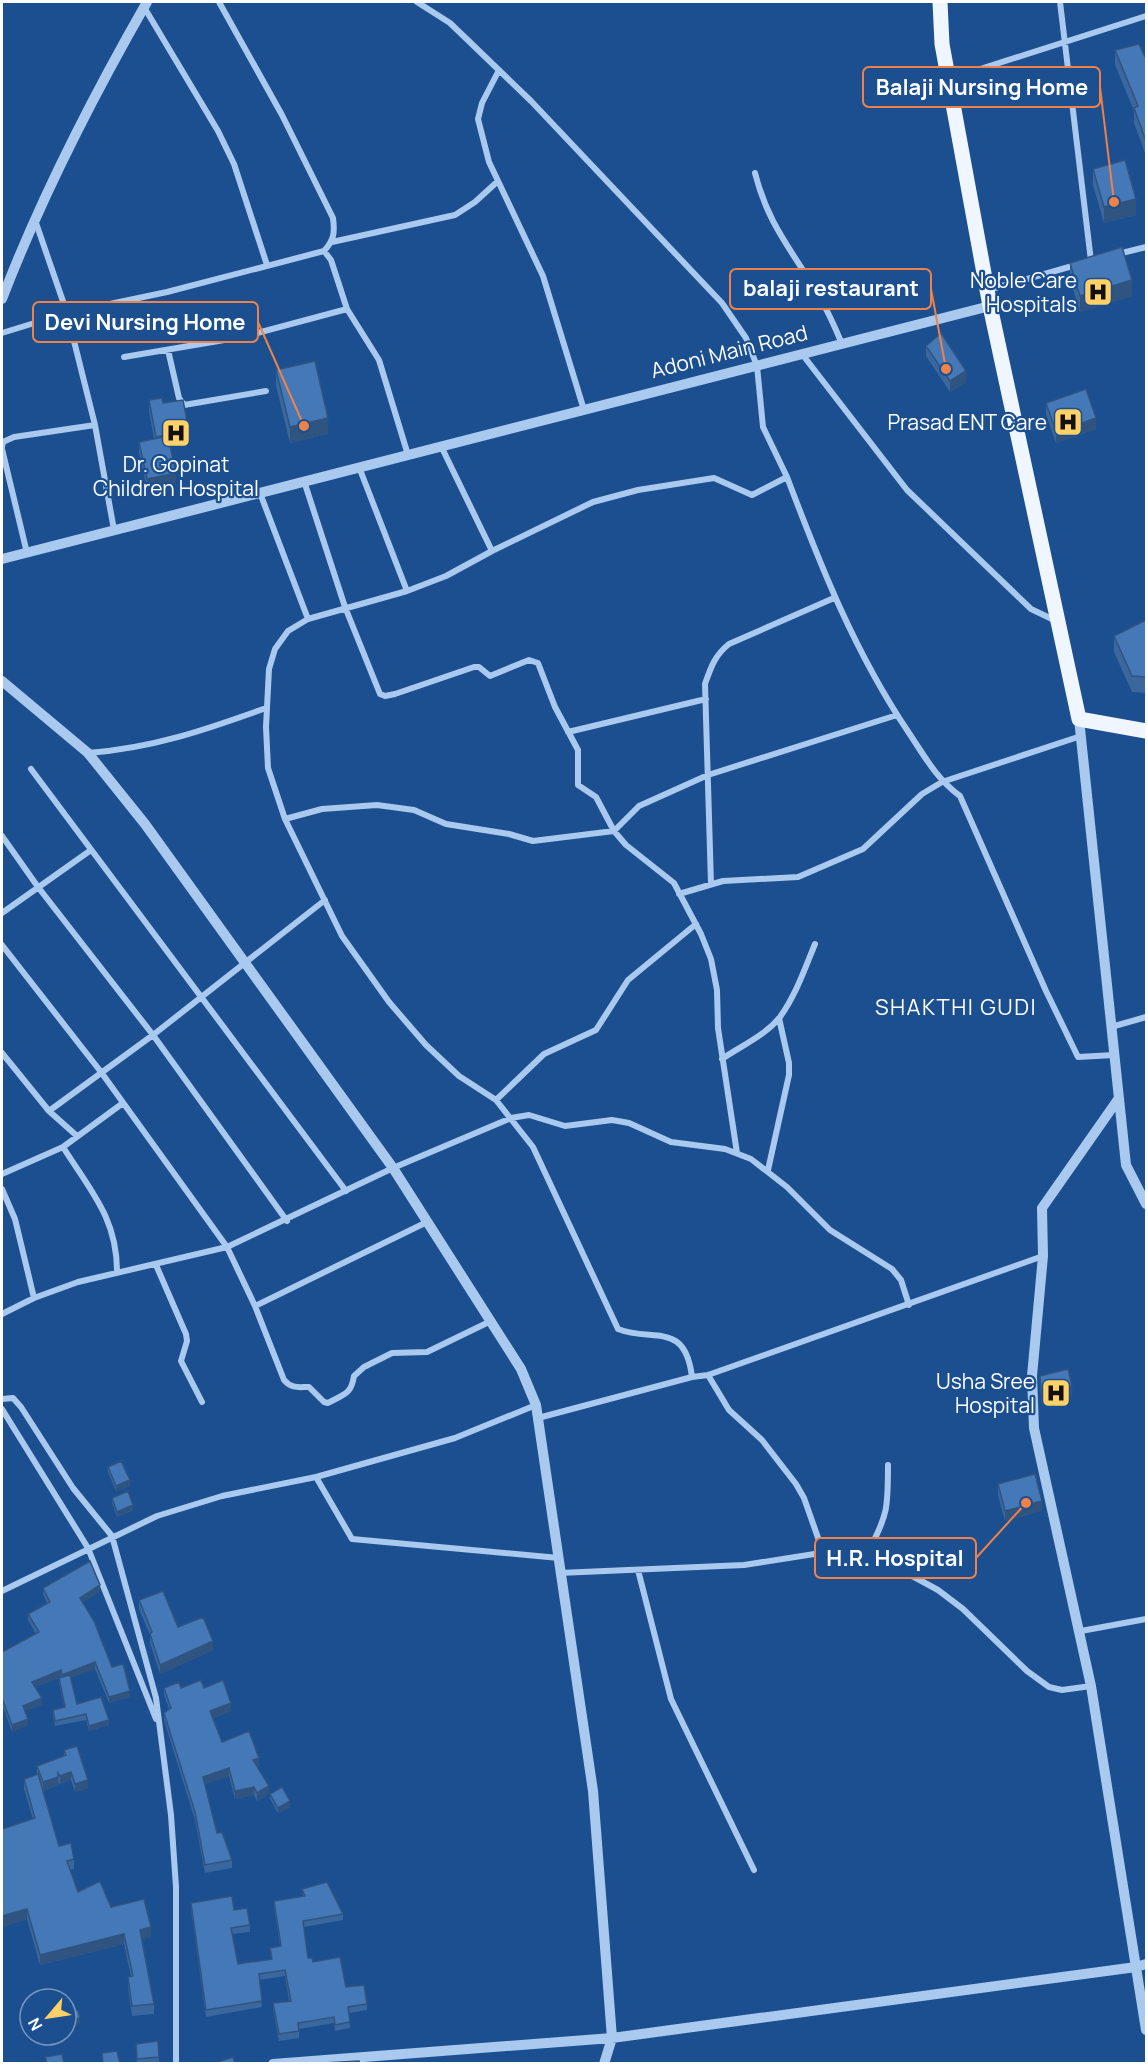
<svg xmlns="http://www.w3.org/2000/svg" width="1148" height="2065" font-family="Manrope,sans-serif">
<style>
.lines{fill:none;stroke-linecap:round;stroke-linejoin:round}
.minor{stroke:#a9c9ee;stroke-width:6}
.tertiary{stroke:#a9c9ee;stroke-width:10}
.primary{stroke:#f0f6ff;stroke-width:15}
.wall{fill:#3a679d}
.shaded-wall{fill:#305480}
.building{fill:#4478b7;stroke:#305480;stroke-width:1.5}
.labels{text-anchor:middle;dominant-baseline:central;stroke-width:4.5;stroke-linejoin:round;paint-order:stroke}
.poi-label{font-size:21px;fill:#fff;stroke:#1b4f8f;text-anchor:end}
.street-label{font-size:21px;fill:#fff;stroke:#1b4f8f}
.neighbourhood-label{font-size:22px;letter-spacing:1.5px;fill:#fff;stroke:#1b4f8f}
.leader{fill:none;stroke:#ee8249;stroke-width:2}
.callout-dot{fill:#ee8249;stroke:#1b4f8f;stroke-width:2}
.callout{fill:#1b4f8f;stroke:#ee8249;stroke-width:2}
.callout-label{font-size:22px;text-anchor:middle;font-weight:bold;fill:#fff}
</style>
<rect width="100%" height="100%" fill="#1b4f8f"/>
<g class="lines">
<path class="minor" d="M219,2l63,113 51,103c2,15 1,22 -9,33
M417,2l33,21 81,78 191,202 24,35 11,28 6,61 24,50 -35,18 -38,-17 -76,12 -45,12 -101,49
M1060,2l31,259
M144,7l74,124 16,33 33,101
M499,70l-17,33 -4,16 11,43 54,114 41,134
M949,79l197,-63
M755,173c14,56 41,81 67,129 8,13 14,28 20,42
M35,220l32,93 28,112 19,105
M332,242l123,-27 20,-13 23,-21
M1118,254l28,-7
M988,290l88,-25
M2,333l65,-20 100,-21 157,-41 7,9 16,49 32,51 29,95
M168,350l11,48 5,7 82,-14
M802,354l105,136 124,119 23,11
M124,357l118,-20 105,-28
M441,446l51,105 -46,25 -39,15 -99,28 -20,12 -13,18 -6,20 -3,58 2,41 17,51 57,117 47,66 37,43 33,31 37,24 37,47 85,182c35,14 67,-9 74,48
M2,447l1,-5 11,-5 81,-12
M2,449l25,104
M359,467l48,124
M787,477c34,90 68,176 122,256 16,24 27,45 51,63l86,195 32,66 36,-2
M304,481l41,126 35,87 5,2 10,-2 79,-27h5l11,9 39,-16 9,3 17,44 23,43v35l18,12 18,34 12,14 48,38 27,51 10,25 6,31 1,38 19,125
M260,493l48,126
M568,732l138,-33
M88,753c65,-5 117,-23 178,-45
M31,769l315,422
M285,819l37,-10 55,-4 37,5 32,14 63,10 24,7 81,-10 25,-25 69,-31 189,-60
M2,836l36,51 115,148 134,186
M711,884l-6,-200c6,-17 10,-29 24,-40l105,-46
M679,894l44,-13 75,-4 65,-28 59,-55 20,-12 139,-46
M2,913l89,-63
M2,945l99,127 126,175 28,59 29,74c8,9 14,7 25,7l15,15 4,1c16,-9 23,-8 26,-27l10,-9 28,-14 35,-1 64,-31
M1111,1027l35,-10
M2,1053l47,58 28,25
M722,1059c19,-13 44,-24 58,-42 16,-22 25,-49 35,-73
M496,1100l48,-46 52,-24 32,-50 68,-56
M49,1111l104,-76 172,-135
M63,1147c27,43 54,71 54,124
M768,1170l21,-95v-12l-10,-45
M2,1174l61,-27 60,-44
M2,1189l13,30 19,79
M156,1265l30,69 1,7 -6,20 21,41
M255,1306l172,-84
M2,1314l32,-16 44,-16 149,-35 166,-79 118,-50 18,-3 36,11 47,-6 17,3 42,19 54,7 26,10 36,28 43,43 62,39 9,11 8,25
M708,1375l21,35 33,30 34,44 8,14 19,54
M2,1399l11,-1 8,9 52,81 39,48 44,162 15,117 5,72v177
M2,1409l86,139 68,171
M538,1418l154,-41 16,-2 335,-119
M316,1477l36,62 207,19
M868,1552c20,-37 20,-45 20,-87
M638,1570l33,129 83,171
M559,1573l185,-8 102,-16 22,3 70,38 25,19 64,62 22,16 13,3 29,-4
M2,1591l155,-75 65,-20 94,-19 139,-39 81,-33
M1081,1631l65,-12"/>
<path class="tertiary" d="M2,299c40,-104 90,-201 145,-297
M2,559l988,-253
M2,681l86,72 57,71 248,344 128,201 15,36 57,386 19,247 -8,26
M1079,719l47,446 20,39
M1119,1098l-77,110 1,48 -11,120 2,52 57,258 55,344
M273,2064l339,-26 524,-71 10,-3"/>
<path class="primary" d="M940,2l2,42 48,262 89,413 67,12"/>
</g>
<path class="wall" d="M1115,50l31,9v97l-12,-33v-12l-19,-46z
M1093,169l43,46 -32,8 -11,-38z
M1070,263l62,33 -52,16 -10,-33z
M926,346l40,36 -16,10 -24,-36z
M276,370l52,64 -38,9 -14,-57z
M149,400l14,3 26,28v10l-19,4 6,38 -29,6 -8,-36v-11l15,-3 -5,-28z
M1046,403l50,26 -40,14 -10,-29z
M1146,620v73l-14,-1 -18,-40v-16z
M108,1467l22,19 -14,5 -8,-19z
M998,1484l44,27 -37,10 -7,-26z
M112,1498l21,12 -16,7 -5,-14z
M43,1588l57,3 -17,11 29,65 18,30 -21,6 -14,-34 -25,9 7,26 32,21 -20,6 -3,-11 -31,6 -2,-10v-6l11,-3 -5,-24v-5l2,-1 -26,10 7,18 -17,6 3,14 -16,7 -10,-28v-52l34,-18 -8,-14v-6l19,-11 -4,-9z
M139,1600l39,27 35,23 -53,24 -10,-31v-8l-11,-26z
M164,1688h40l27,23 -18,7 9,24 37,24h-2l12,28 -12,7 -3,-6 -19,4 -6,-23 -24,8 12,49 15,27v8l-27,5 -10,-53 -31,-100v-7l5,-4 -5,-14z
M64,1750l24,38 -13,4 -4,-12 -11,4 -2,-2v3l-15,6 16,55 15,13v10l-4,1 8,22 33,15 40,30 -9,2 12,65v10l-22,2 -4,-29v-10h3l-7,-33 -84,21 -13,-46 -25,8v-98l31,-10 -9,-30v-10l13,-4v-9l27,-10z
M270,1794l20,13 -12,6 -8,-14z
M302,1889l41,25v6l-39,7 4,31 59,46v6l-18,3 1,15 -15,3 -1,-8 -35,6v9l-20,3 -6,-31v-7l16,-2 -4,-25 -26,4 3,27 -56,10 -15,-108v-6l43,7 16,15v7l-18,2 6,30 33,-5 -1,-11 10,-2 -6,-39v-6l29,-5z
M30,2014v21h-1l-3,-15v-5z
M136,2044l23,13v7h-22z"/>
<path class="shaded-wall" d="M1136,199v16l-32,8v-16z
M1132,280v16l-52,16v-16z
M966,371v11l-16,10v-11z
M328,418v16l-38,9v-16z
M1096,418v11l-40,14v-11z
M176,473v10l-29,6v-10z
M1072,1386v10l-31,8v-10z
M130,1480v6l-14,5v-5z
M1042,1501v10l-37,10v-10z
M133,1505v5l-16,7v-5z
M100,1585v6l-20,13v-6z
M213,1641v9l-53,24v-9z
M95,1662v7l-33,12v-6z
M61,1670v7l-29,11v-6z
M130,1691v6l-21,6v-6z
M42,1698v7l-19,7v-6z
M231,1703v8l-21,8v-8z
M28,1719v6l-16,7v-7z
M109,1720v5l-20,6v-5z
M259,1758v8l-6,2v-8z
M229,1768v8l-26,9v-8z
M71,1772v8l-11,4v-8z
M58,1777v8l-15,6v-9z
M88,1780v8l-13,4v-8z
M269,1786v8l-12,7v-8z
M254,1787v8l-19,4v-8z
M290,1801v6l-12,6v-5z
M27,1909v10l-25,8v-11z
M151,1927v10l-11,3v-10z
M124,1934v10l-84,21v-10z
M80,2018v6l-14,3v-5z"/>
<path class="building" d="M1139,44l7,15v82l-12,-33 4,-2 -23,-56z
M1125,160l11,39 -32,8 -11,-38z
M1122,247l10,33 -52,16 -10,-33z
M941,333l25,38 -16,10 -24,-35z
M315,361l13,57 -38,9 -14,-57z
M1086,389l10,29 -40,14 -10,-29z
M162,398l1,5 20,-3 6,31 -33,6 -7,-37z
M168,436l8,37 -29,6 -8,-37z
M1146,620v57l-14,-1 -18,-40z
M1068,1369l4,17 -31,8 -1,-18z
M121,1461l9,19 -14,6 -8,-19z
M1035,1474l7,27 -37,10 -7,-27z
M128,1491l5,14 -16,7 -5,-14z
M90,1561l10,24 -20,13 14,23 18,46 11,-3 7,27 -21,6 -14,-35 -33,13 -1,-5 -29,12 10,16 -19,8 5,13 -16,6 -10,-27v-46l37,-20 -11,-18 22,-12 -7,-14z
M163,1591l15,36 25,-10 10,24 -53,24 -10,-31 2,-2 -13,-32z
M70,1675l7,29 24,-7 8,23 -20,6 -3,-12 -31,7 -2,-11 12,-3 -6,-29z
M201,1680l3,8 19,-8 8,23 -21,8 12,31 27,-11 10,27 -6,2 16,26 -12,7 -3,-6 -19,4 -6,-23 -26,9 14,56 5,-1 10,28 -27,5 -10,-53 -31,-99 7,-5 -7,-20 15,-6 2,6z
M77,1746l11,34 -13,4 -4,-12 -11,4 -2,-3v4l-15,5 -6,-16 29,-11 -2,-5z
M38,1774l21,72 12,-3 3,16 -7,2 11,31 22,-11 11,26 33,-8 7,28 -11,3 14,74 -22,2 -4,-29 5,-1 -9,-42 -84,21 -13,-46 -25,7v-87l33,-11 -11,-39z
M282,1787l8,14 -12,7 -8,-14z
M327,1882l16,32 -40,7 5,37h4l1,4 27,-5 6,30 18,-2 3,19 -19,3 2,15 -15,3 -1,-8 -36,6 1,8 -20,3 -6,-31 18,-2 -6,-31 -26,4 3,27 -56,9 -15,-107 41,-7 2,14 13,-2 3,17 -19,3 7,36 34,-5 -2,-11 11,-2 -7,-45 31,-5 -3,-7z
M78,2010l2,8 -14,4v-11z
M30,2014v16h-1l-3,-15z
M158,2041l1,16 -22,2 -1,-15z
M117,2051l3,13h-17l-1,-11z
M62,2054l2,10h-17l-2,-7z
M233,2057l2,7h-23z
M359,2061l1,3 -38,-1z"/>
<defs>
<g id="hospital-square" transform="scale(1.5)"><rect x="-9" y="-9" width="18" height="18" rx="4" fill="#ffd166" stroke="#1b4f8f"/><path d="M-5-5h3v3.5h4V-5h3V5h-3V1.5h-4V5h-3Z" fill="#111"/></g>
</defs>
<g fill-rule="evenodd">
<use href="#hospital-square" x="1098" y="292"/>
<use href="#hospital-square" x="1068" y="422"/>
<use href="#hospital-square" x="176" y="433"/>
<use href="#hospital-square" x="1056" y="1393"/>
</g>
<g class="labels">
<g class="poi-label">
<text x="1077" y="280">Noble Care<tspan x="1077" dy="24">Hospitals</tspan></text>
<text x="1047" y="422">Prasad ENT Care</text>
<text x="176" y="464" text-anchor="middle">Dr. Gopinat<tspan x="176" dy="24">Children Hospital</tspan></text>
<text x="1035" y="1381">Usha Sree<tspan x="1035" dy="24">Hospital</tspan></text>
</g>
<g class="street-label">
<text transform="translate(729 351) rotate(-14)">Adoni Main Road</text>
</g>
<g class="neighbourhood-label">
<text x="956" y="1007">SHAKTHI GUDI</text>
</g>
</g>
<path class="leader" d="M1114 202L1100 87M946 369L931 289M304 426L258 322M1026 1503L976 1558"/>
<g class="callout-dot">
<circle cx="1114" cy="202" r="6"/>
<circle cx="946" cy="369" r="6"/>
<circle cx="304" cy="426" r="6"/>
<circle cx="1026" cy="1503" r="6"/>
</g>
<g class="callout">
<rect x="863" y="67" width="237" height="40" rx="6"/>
<rect x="730" y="269" width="201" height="40" rx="6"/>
<rect x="33" y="302" width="225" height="40" rx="6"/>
<rect x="815" y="1538" width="161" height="40" rx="6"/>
</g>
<g class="callout-label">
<text x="982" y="95">Balaji Nursing Home</text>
<text x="831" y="296">balaji restaurant</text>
<text x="145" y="330">Devi Nursing Home</text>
<text x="895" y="1566">H.R. Hospital</text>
</g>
<rect width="1148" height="2065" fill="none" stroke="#ffffff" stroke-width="6"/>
<g transform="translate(48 2017) rotate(241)"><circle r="28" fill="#1b4f8f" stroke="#7695bc" stroke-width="1.5"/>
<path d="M0-4.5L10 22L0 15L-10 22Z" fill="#ffd166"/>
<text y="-9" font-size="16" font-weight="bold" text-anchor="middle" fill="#ffffff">N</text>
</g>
</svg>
